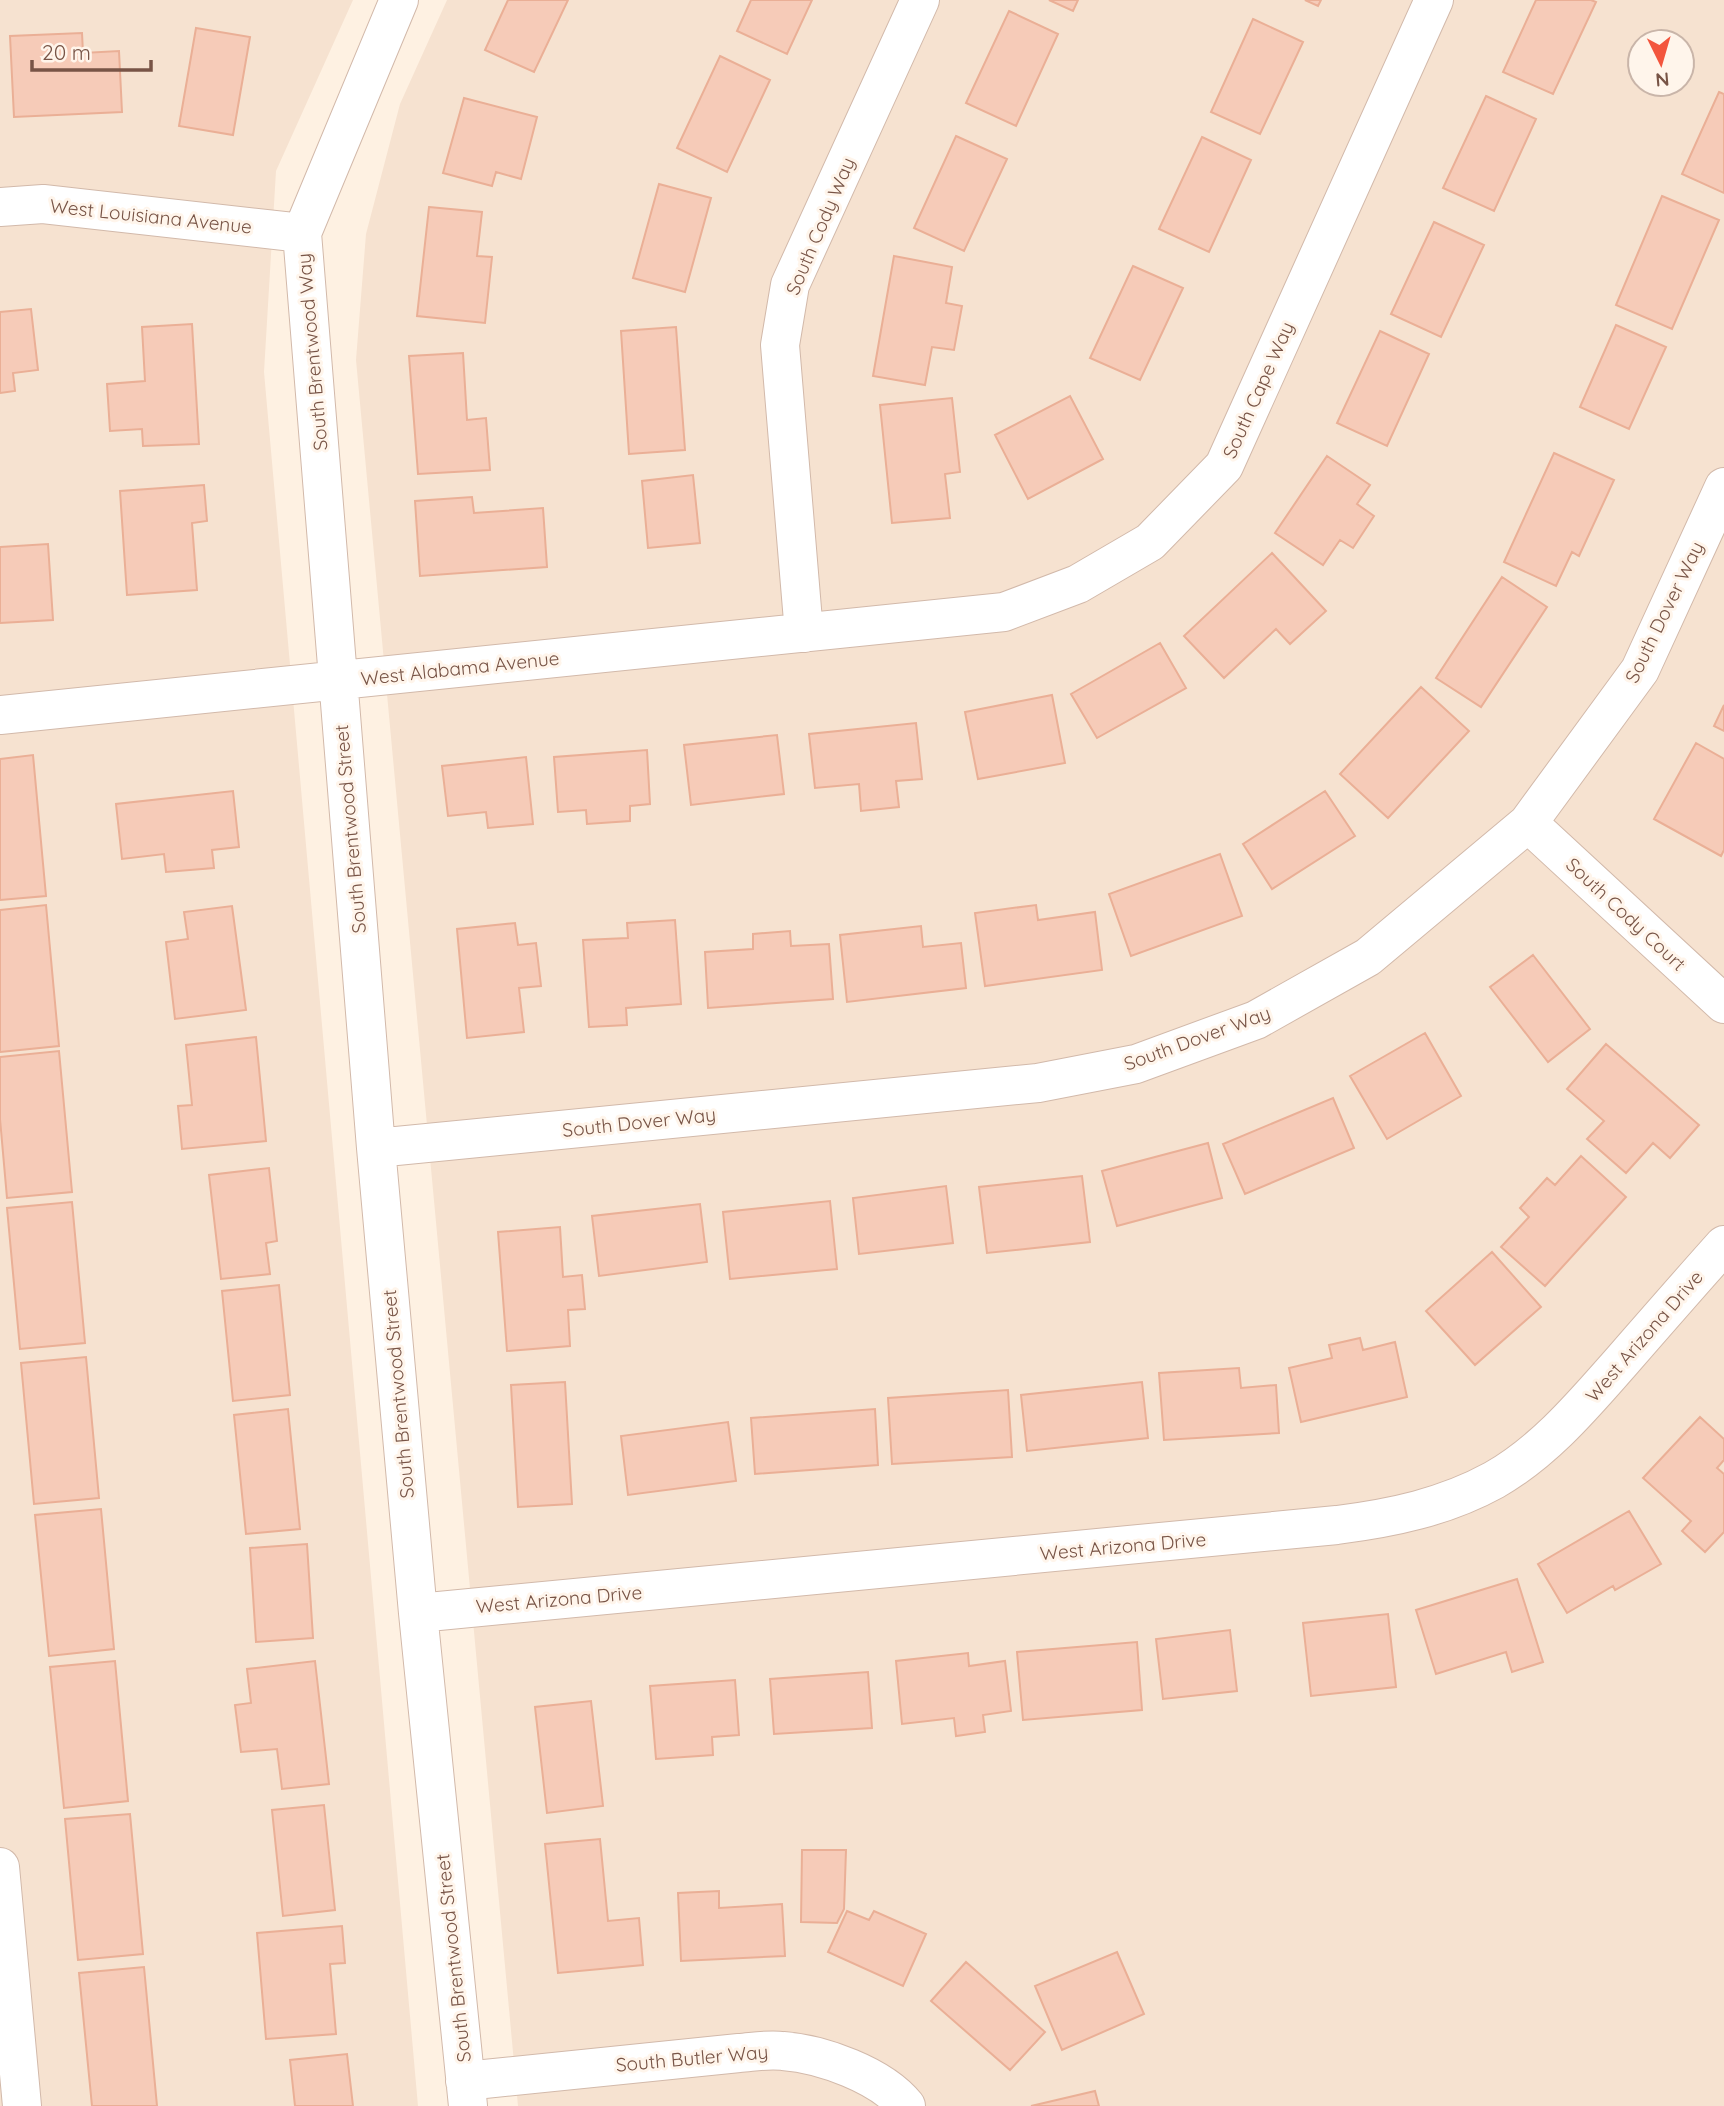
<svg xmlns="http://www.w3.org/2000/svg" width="1724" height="2106" font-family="Quicksand,sans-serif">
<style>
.residential{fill:#f6e2d0;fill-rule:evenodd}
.building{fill:#f6cbb8;stroke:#eaaf96;stroke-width:2}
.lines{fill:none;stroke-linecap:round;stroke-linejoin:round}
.minor-casing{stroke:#d2b9aa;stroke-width:40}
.minor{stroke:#fff;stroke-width:38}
.labels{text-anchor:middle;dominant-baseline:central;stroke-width:6;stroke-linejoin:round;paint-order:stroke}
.street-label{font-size:19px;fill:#785446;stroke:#fff5eb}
</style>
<rect width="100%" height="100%" fill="#fef1e2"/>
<path class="residential" d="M0,0h353l-77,171 -12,201 154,1734h-418z
M447,0h1277v2106h-1206l-162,-1746 10,-126 34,-130zM1640,42h42v42h-42z"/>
<path class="building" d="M508,0h60l-34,72 -49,-22z
M751,0h61l-25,54 -50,-23z
M1049,0h29l-5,11z
M1305,0h16l-3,6z
M1536,0h55l5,2 -43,92 -50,-22z
M1009,11l49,23 -42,92 -50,-23z
M1253,19l50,23 -43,92 -49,-22z
M196,28l54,9 -17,98 -54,-9z
M82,33l1,20 36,-2 3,61 -108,5 -4,-81z
M720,56l50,24 -43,92 -50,-24z
M1719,92l5,2v99l-42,-19z
M1486,96l50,23 -42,92 -51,-23z
M464,98l73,19 -16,62 -25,-7 -4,14 -49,-13z
M956,136l51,23 -43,92 -50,-23z
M1202,137l49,23 -42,92 -50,-23z
M659,184l52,14 -26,94 -52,-14z
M1662,196l57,24 -47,109 -56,-24z
M429,207l53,5 -5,44 15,1 -7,66 -68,-7z
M1434,222l50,23 -43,92 -50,-23z
M894,256l58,11 -6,36 16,3 -8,44 -22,-3 -7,38 -52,-9z
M1133,266l50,22 -43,92 -50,-22z
M31,309l7,61 -25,3 2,18 -15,2v-81z
M192,324l7,120 -56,2 -1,-17 -32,2 -3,-47 38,-3 -3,-54z
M1616,325l50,22 -37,82 -49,-22z
M676,327l9,123 -56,4 -8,-123z
M1380,331l49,23 -42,92 -50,-23z
M463,353l4,67 19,-2 4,52 -72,4 -9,-118z
M1070,396l33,63 -75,40 -33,-64z
M952,398l8,74 -15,2 5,44 -58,5 -12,-118z
M1554,453l60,27 -35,76 -7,-4 -16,34 -52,-24z
M1327,456l43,29 -13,19 17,12 -21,32 -13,-8 -17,25 -48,-32z
M693,475l7,68 -52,5 -6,-67z
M204,485l3,36 -15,2 5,67 -70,5 -7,-104z
M472,497l2,16 69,-5 4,59 -127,9 -5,-75z
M48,544l5,76 -53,3v-76z
M1272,553l54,58 -36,33 -14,-15 -52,49 -40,-42z
M1502,577l45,30 -66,100 -45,-29z
M1160,643l26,45 -89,50 -26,-44z
M1421,687l48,44 -81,87 -48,-44z
M1052,695l13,68 -87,16 -13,-67z
M1724,705v26l-10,-5z
M916,723l6,56 -26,2 3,26 -38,4 -2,-27 -44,4 -6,-54z
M777,735l7,59 -93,11 -7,-60z
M1696,743l28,16v91l-3,6 -67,-37z
M647,750l3,54 -20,2v15l-43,3 -1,-14 -28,2 -4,-55z
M33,755l13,141 -46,4v-141z
M526,757l7,67 -45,4 -2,-16 -38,4 -6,-50z
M233,791l6,56 -27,3 2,18 -48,4 -2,-18 -42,5 -6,-55z
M1325,791l30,45 -83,53 -29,-45z
M1220,854l22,62 -111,40 -22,-62z
M46,905l13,141 -59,6v-142z
M1036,905l2,15 57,-8 7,58 -117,16 -10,-73z
M232,906l14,104 -71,9 -9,-77 22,-3 -4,-27z
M675,920l6,84 -55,4 1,17 -38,2 -6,-87 45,-2 -1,-15z
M515,923l3,22 18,-2 5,43 -22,2 5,44 -57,6 -10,-109z
M921,926l2,21 38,-4 5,45 -119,14 -7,-67z
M790,931l1,15 38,-2 4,55 -125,9 -3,-56 48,-3v-15z
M1533,955l57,74 -42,33 -58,-75z
M1425,1033l36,63 -74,43 -37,-63z
M256,1037l10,104 -84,8 -4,-43 14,-1 -6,-60z
M1606,1044l93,81 -29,33 -17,-15 -27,30 -39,-34 17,-18 -37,-32z
M59,1051l13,141 -65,6 -7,-79v-62z
M1333,1098l21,50 -109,46 -22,-50z
M1208,1143l14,55 -105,28 -15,-55z
M1581,1156l45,41 -81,89 -44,-39 28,-30 -9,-9 27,-30 8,7z
M269,1168l8,73 -11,2 4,31 -49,5 -12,-104z
M1082,1176l8,66 -103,11 -8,-66z
M946,1186l7,57 -94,11 -6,-56z
M830,1201l7,68 -107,10 -7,-67z
M72,1202l13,141 -65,6 -13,-141z
M700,1204l7,58 -108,14 -7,-60z
M560,1227l3,50 19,-2 3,34 -17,1 2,36 -63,5 -9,-119z
M1492,1252l49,55 -66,58 -49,-54z
M279,1285l11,110 -57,6 -11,-110z
M1360,1338l3,12 32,-8 12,55 -106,25 -12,-54 43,-10 -3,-13z
M86,1357l13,141 -65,6 -13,-141z
M1239,1368l2,20 35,-3 3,48 -115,7 -5,-67z
M565,1382l7,122 -54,3 -7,-122z
M1142,1382l6,56 -121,13 -6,-56z
M1008,1390l4,67 -120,7 -4,-66z
M288,1409l12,120 -54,5 -12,-119z
M875,1409l3,56 -123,9 -4,-56z
M1700,1417l24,22v21l-7,8 7,6v58l-19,20 -23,-21 9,-10 -48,-43z
M728,1422l8,59 -108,14 -7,-59z
M101,1509l13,140 -65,7 -14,-141z
M1629,1511l32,53 -46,26 -2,-4 -46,27 -29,-49z
M307,1544l6,94 -57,4 -6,-94z
M1517,1579l26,83 -31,10 -6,-20 -70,22 -20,-64z
M1388,1614l8,73 -85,9 -8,-73z
M1230,1630l7,61 -74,8 -7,-60z
M1137,1642l5,68 -119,10 -6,-68z
M968,1653l1,13 36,-5 6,50 -28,4 2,17 -29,4 -2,-18 -52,6 -6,-63z
M115,1661l13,140 -64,7 -14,-141z
M315,1661l14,123 -47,5 -5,-40 -36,3 -6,-47 16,-2 -4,-34z
M868,1672l4,56 -98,6 -4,-55z
M735,1680l4,55 -27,2 1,18 -57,4 -6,-73z
M591,1701l12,105 -56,7 -12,-106z
M324,1805l11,105 -52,6 -11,-106z
M130,1814l13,140 -65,6 -13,-141z
M600,1839l8,82 31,-3 4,47 -85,8 -13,-129z
M802,1850h44l-2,59 -7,14 -36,-1z
M719,1891v17l63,-4 3,52 -104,5 -3,-68z
M847,1911l22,9 5,-9 52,23 -23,52 -75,-34z
M342,1926l3,37 -15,1 6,70 -70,5 -9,-106z
M1117,1952l27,62 -82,36 -27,-64z
M966,1962l79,70 -35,38 -79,-69z
M144,1967l13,139h-65l-13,-133z
M347,2054l6,52h-58l-5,-46z
M1095,2091l4,15h-68z"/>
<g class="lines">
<g class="minor-casing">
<path id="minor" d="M399,0l-97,233 74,915 42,465 50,493
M0,207l43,-3 259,29
M804,633l-24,-288 10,-60 130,-285
M0,715l1004,-103 74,-28 72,-42 74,-76 210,-466
M1528,823l196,181
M376,1148l662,-65 98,-19 120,-44 112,-63 160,-134 112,-153 84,-183
M418,1613l919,-88c55,-7 108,-18 157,-45 51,-29 90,-76 128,-119 34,-39 68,-78 102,-116
M0,1867l22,239
M465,2081l274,-28c14,-1 29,-4 44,-2 39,3 98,24 123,55"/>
</g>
<use href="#minor" class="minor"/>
</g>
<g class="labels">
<g class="street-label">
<text transform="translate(151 216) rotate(6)">West Louisiana Avenue</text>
<text transform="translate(820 226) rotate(-67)">South Cody Way</text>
<text transform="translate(312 352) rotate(-95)">South Brentwood Way</text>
<text transform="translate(1258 390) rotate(-66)">South Cape Way</text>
<text transform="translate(1664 612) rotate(-64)">South Dover Way</text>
<text transform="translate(460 668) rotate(-6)">West Alabama Avenue</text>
<text transform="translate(350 829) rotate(-95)">South Brentwood Street</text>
<text transform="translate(1626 914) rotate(43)">South Cody Court</text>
<text transform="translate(1197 1038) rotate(-20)">South Dover Way</text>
<text transform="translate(639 1122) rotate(-6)">South Dover Way</text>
<text transform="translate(1644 1336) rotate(-49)">West Arizona Drive</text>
<text transform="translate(398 1394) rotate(-95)">South Brentwood Street</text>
<text transform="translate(1123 1546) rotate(-5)">West Arizona Drive</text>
<text transform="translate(559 1599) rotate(-5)">West Arizona Drive</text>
<text transform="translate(453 1958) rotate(-96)">South Brentwood Street</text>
<text transform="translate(692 2058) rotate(-5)">South Butler Way</text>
</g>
</g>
<g transform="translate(1661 63) rotate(175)"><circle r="33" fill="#fff5eb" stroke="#c9b5a9" stroke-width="2"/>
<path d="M0-5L12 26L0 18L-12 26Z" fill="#f3553d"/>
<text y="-10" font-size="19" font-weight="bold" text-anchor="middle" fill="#785446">N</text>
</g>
<path d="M32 60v10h119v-10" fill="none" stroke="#785446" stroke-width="3.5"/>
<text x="42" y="60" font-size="21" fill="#785446" stroke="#fff5eb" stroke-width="5" paint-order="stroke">20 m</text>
</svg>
